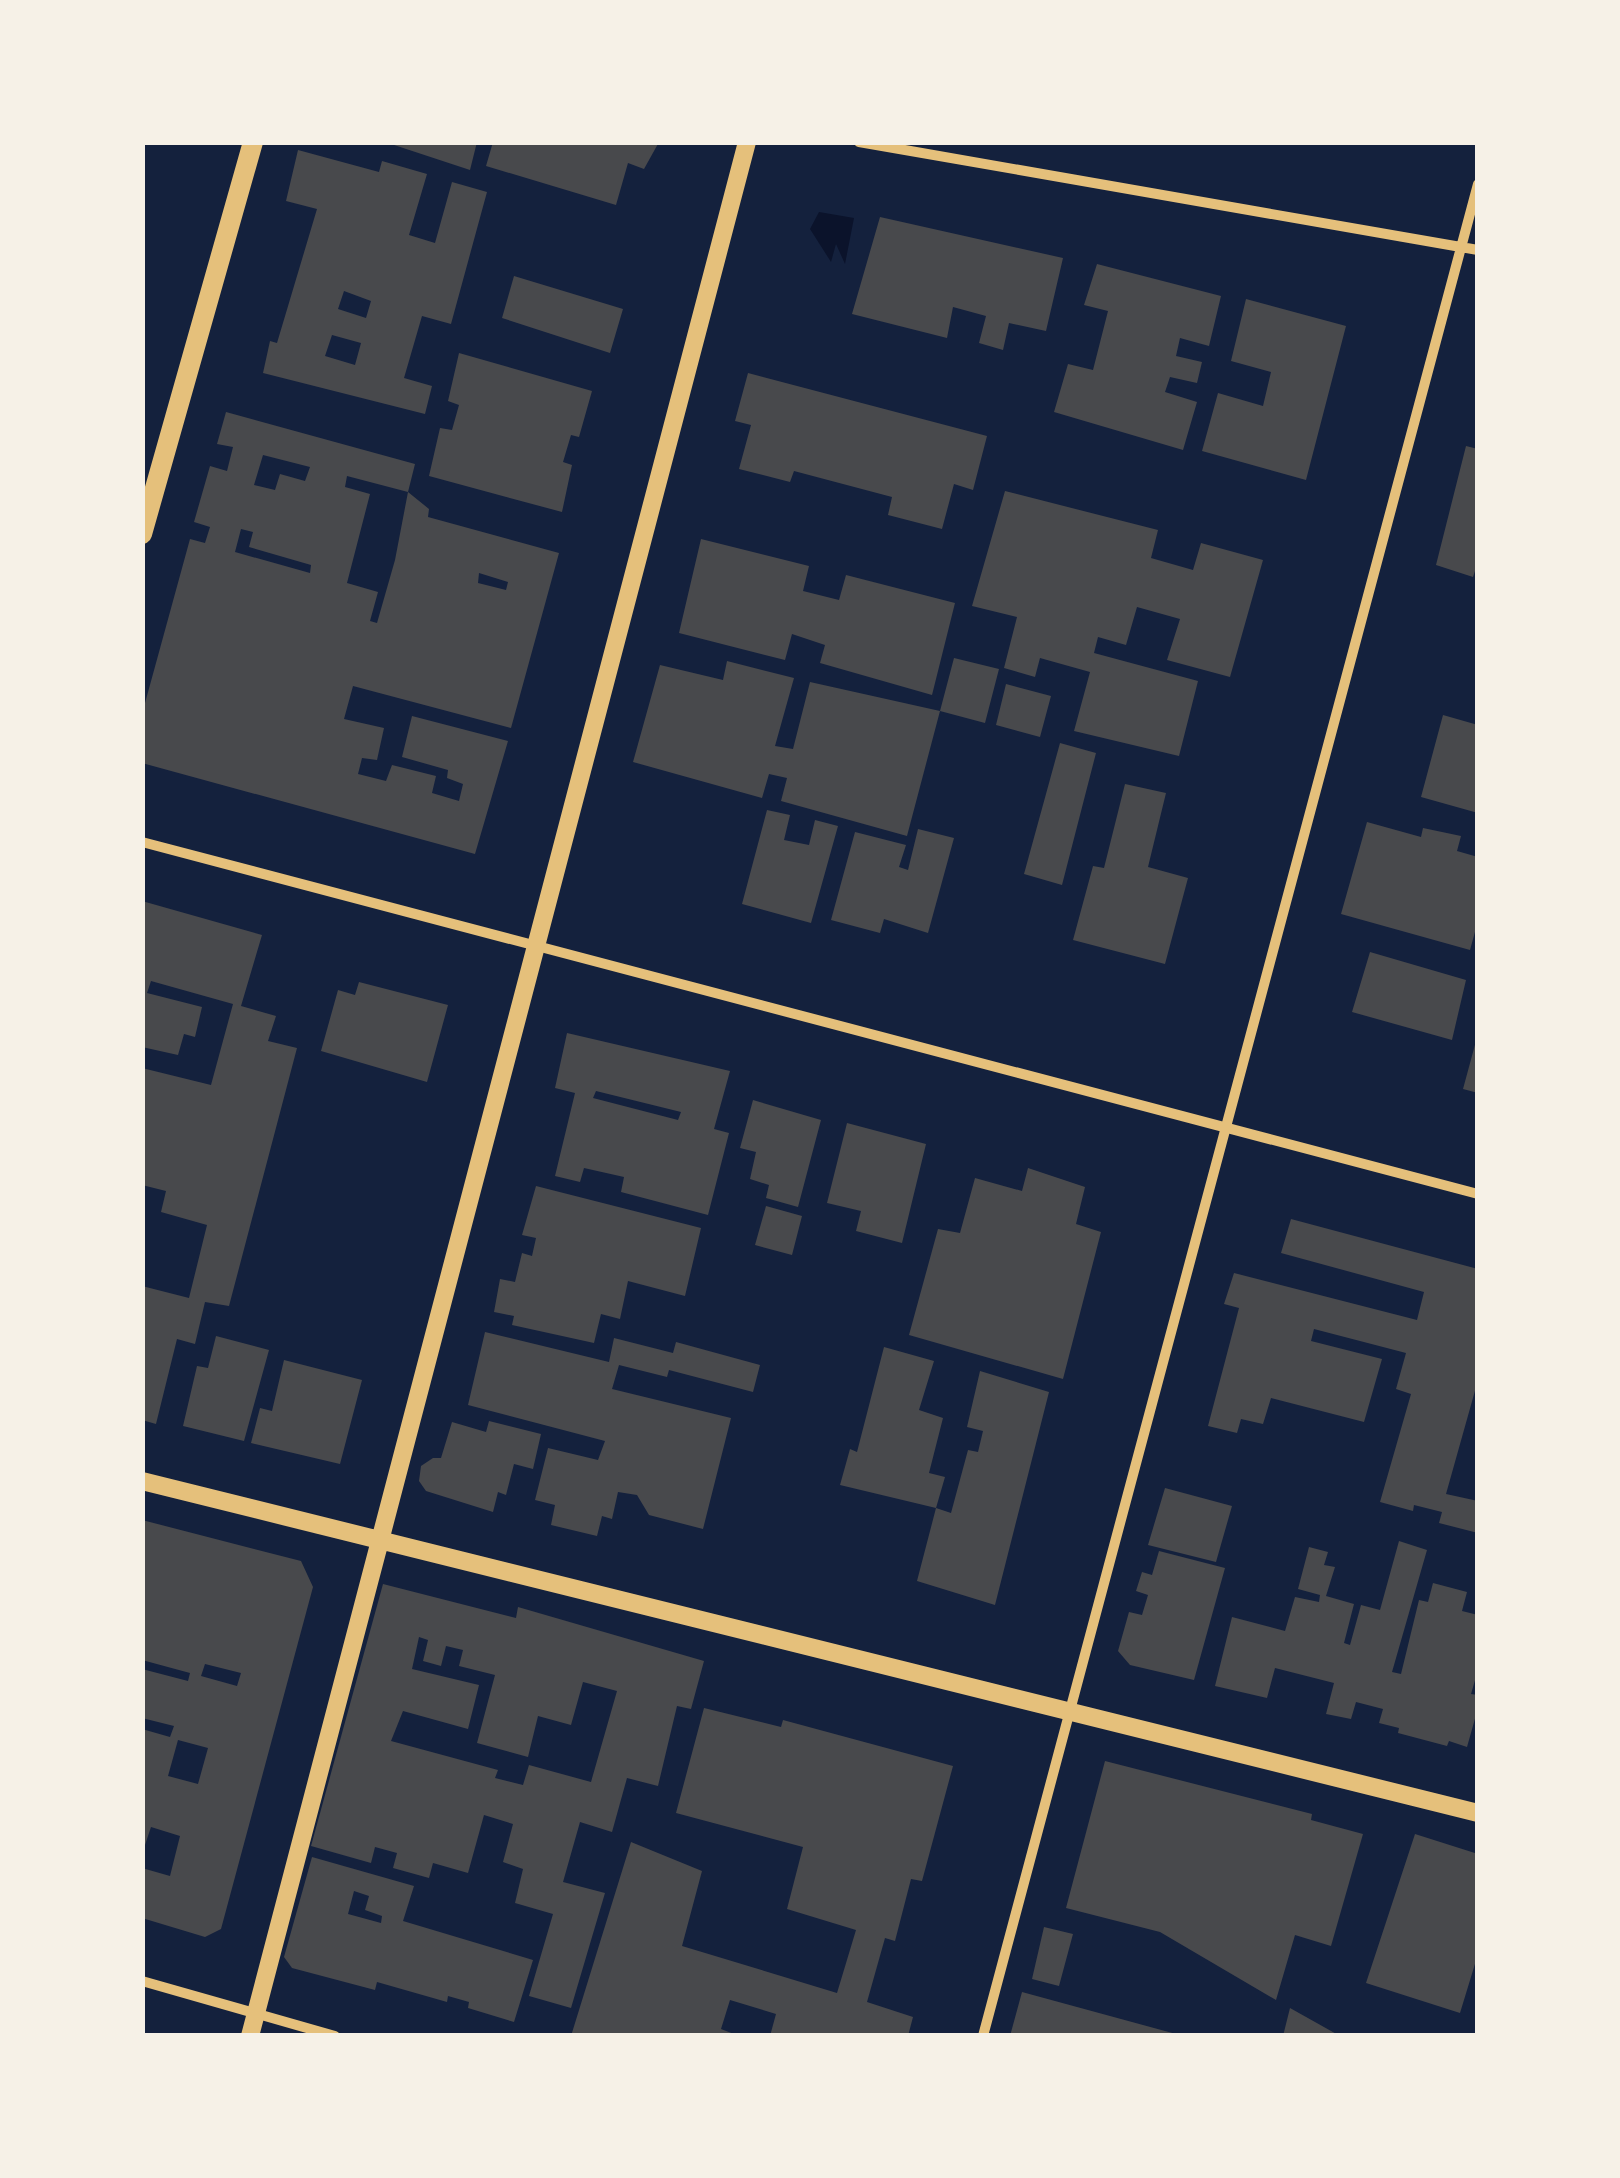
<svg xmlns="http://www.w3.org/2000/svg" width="1620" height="2178" font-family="'DejaVu Sans',sans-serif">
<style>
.water{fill:#0b132b}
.building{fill:#48494c;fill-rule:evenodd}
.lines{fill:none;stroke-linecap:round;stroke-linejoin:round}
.minor{stroke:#e5c07b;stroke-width:10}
.tertiary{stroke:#e5c07b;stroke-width:18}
.secondary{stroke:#e5c07b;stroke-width:20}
</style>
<rect width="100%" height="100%" fill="#14213d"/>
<path class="water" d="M819,212l35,6 -9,46 -9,-20 -5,18 -21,-33z"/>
<path class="building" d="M385,142h92l-7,28z
M493,142h166l-15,27 -16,-6 -12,42 -130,-39z
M298,150l81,22 3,-11 45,13 -18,61 26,8 17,-61 35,10 -36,132 -29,-8 -18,62 28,8 -7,28 -162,-41 7,-32 7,2 40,-134 -31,-8zM344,291l27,10 -5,17 -28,-9zM332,335l29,8 -6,22 -30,-9z
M880,217l183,41 -17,73 -37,-8 -6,27 -24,-7 7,-27 -33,-9 -6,31 -95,-24z
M1097,264l124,32 -12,50 -29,-8 -4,18 26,6 -5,21 -27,-6 -5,15 32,10 -14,48 -129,-38 14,-48 25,6 15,-59 -24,-6z
M514,276l109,33 -13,44 -108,-35z
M1246,299l100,27 -40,154 -104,-29 16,-58 45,13 8,-34 -40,-11z
M459,353l133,38 -13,46 -8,-2 -8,27 9,3 -10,47 -133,-36 11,-48 12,2 7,-25 -11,-4z
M748,373l239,63 -14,54 -19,-6 -12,45 -54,-14 4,-18 -98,-26 -4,11 -51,-13 12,-44 -16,-4z
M226,412l189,52 -7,28 -61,-16 -2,11 25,7 -23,89 31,9 -8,29 7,2 18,-63 13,-68 21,17 -1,8 131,36 -48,175 -158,-42 -9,33 40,9 -7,32 -15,-2 -4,16 28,7 6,-16 44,11 -4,17 27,8 4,-17 -16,-6 1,-8 -46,-13 10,-41 96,25 -33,113 -333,-91v-49l48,-175 15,4 5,-16 -16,-5 16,-56 17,5 6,-24 -16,-3zM263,455l47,12 -5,14 -25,-7 -5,16 -21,-5zM241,529l12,3 -4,15 62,18 -1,8 -75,-21zM479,573l29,9 -2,8 -28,-7z
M1466,446l12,3v113l-5,15 -37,-12z
M1005,491l153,39 -7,28 42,12 8,-27 62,17 -33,117 -63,-17 13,-41 -43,-12 -11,38 -28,-8 -4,16 104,28 -19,75 -105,-25 16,-59 -50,-14 -5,19 -31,-9 13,-51 -45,-11z
M701,539l108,27 -6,25 36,9 7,-25 109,28 -23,92 -112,-32 5,-18 -33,-11 -7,26 -106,-27z
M954,658l45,11 -14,54 -45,-12z
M727,661l67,17 -19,68 18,3 17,-67 130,29 -33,125 -126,-35 6,-23 -18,-4 -7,24 -129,-36 27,-97 63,15z
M1006,684l45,12 -11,41 -44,-12z
M1443,715l35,10v88l-57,-16z
M1060,743l36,10 -34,132 -38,-11z
M1125,784l41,9 -18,74 40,11 -23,86 -92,-24 20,-74 11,2z
M767,810l23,5 -6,25 25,5 6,-25 23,6 -27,97 -69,-19z
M1367,822l54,15 2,-9 38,8 -4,15 21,6v64l-8,29 -129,-36z
M918,829l36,9 -26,95 -44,-14 -4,14 -49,-13 24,-88 51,13 -7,22 9,3z
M142,901l120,34 -21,71 35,10 -8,25 29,7 -68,258 -24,-4 -10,42 -18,-5 -21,85 -14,-4v-134l47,12 18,-73 -46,-13 5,-21 -24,-6v-117l69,17 22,-81 -82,-23 -4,12 55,14 -7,30 -11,-3 -6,21 -36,-8z
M1370,952l96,28 -14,60 -100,-28z
M359,982l89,23 -21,77 -106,-31 17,-61 17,5z
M567,1033l163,38 -16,58 15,4 -21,82 -87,-23 3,-15 -40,-9 -4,14 -25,-6 20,-83 -20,-5zM596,1091l85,21 -3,8 -85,-22z
M1476,1041h2v52l-15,-4z
M753,1100l68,20 -23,87 -32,-9 3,-13 -19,-6 6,-27 -16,-4z
M847,1123l79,21 -24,99 -46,-12 5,-20 -34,-8z
M1028,1168l57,19 -9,37 25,8 -38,147 -154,-44 29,-106 22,4 15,-55 47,13z
M536,1186l165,42 -16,68 -57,-15 -8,38 -19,-5 -7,29 -82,-18 2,-9 -20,-4 6,-33 15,3 7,-29 10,3 4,-18 -14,-3z
M766,1206l36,10 -10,39 -37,-10z
M1291,1219l187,50v111l-32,114 32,7v32l-39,-10 3,-11 -28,-7 -1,6 -33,-9 31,-108 -15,-5 10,-36 -92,-24 -3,12 71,18 -18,63 -93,-24 -8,26 -22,-5 -4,14 -29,-7 31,-118 -15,-4 10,-31 183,47 7,-28 -143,-39z
M485,1332l124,30 5,-24 59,15 3,-11 84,23 -7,27 -84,-22 -2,7 -48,-12 -7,24 119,29 -28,111 -54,-14 -12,-20 -19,-3 -6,27 -10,-3 -5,20 -46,-11 4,-20 -20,-5 13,-52 50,12 7,-19 -137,-36z
M216,1336l53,14 -25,91 -61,-15 14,-60 11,2z
M884,1347l50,14 -15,49 24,8 -14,55 16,4 -9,31 15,5 17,-63 10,2 5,-21 -16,-4 13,-56 69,21 -54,213 -78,-24 19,-73 -96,-23 10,-36 7,3z
M284,1360l78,20 -22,84 -89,-21 9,-35 12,3z
M489,1421l52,13 -8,35 -19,-5 -8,31 -8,-3 -5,20 -67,-21 -7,-10 2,-15 12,-8h8l11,-36 34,10z
M1165,1488l67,18 -16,56 -68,-17z
M142,1520l159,41 12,26 -92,342 -16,8 -63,-19v-50l28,8 10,-40 -29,-9 -9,27v-125l28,8 4,-11 -32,-8v-49l46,12 2,-8 -48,-13zM205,1664l36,9 -4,13 -36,-10zM178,1740l30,8 -10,36 -30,-8z
M1399,1541l28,9 -35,122 9,2 18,-74 9,2 5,-19 34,9 -5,19 16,4v55l-7,24 7,1v13l-11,39 -18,-6 -2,5 -49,-13 1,-5 -20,-5 4,-14 -27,-7 -5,17 -25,-5 8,-31 -59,-15 -8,30 -52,-12 17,-69 53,14 10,-34 24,5 1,-7 -22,-6 11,-42 19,5 -4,13 11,2 -9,29 28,8 -10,39 6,2 11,-40 19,5z
M1159,1551l66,17 -31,112 -64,-15 -12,-14 11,-39 13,3 6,-20 -12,-4 6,-19 10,3z
M383,1584l133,34 2,-11 186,54 -13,48 -14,-3 -19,80 -31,-8 -15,54 -32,-10 -17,60 42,11 -34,115 -42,-12 24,-82 -38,-11 8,-34 -20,-7 10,-38 -29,-9 -16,58 -35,-10 -4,15 -36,-10 4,-15 -22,-6 -4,16 -60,-17zM419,1637l9,3 -5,21 18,5 5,-20 17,4 -4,16 36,9 -18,68 51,14 10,-41 33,9 12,-43 34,9 -26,91 -62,-17 -6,20 -28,-7 3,-8 -107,-29 12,-30 65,18 11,-44 -67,-16z
M704,1708l77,19 2,-7 170,46 -31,115 -11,-2 -16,62 -10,-3 -18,64 46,15 -5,19h-138l6,-22 -46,-14 -9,29 18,7h-168l60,-194 71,29 -20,75 155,47 19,-63 -69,-21 16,-62 -127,-34z
M1105,1761l207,53 -1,6 52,14 -32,112 -36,-11 -19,65 -116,-68 -94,-24z
M1415,1834l63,20v100l-18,59 -94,-30z
M312,1857l102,29 -11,35 130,39 -19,62 -46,-14 1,-6 -21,-6 -1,6 -70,-20 -2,8 -83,-22 -8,-11zM354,1891l15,5 -4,14 17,6 -1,7 -33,-9z
M1044,1927l29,7 -14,52 -27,-7z
M1022,1992l154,42v2h-166z
M1290,2008l50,28h-57z"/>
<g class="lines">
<path class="minor" d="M859,142l619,108
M142,842l1336,352
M142,1981l193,55
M983,2036l495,-1852"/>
<path class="tertiary" d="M142,1481l1336,332
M250,2036l497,-1894"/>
<path class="secondary" d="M142,534l111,-392"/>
</g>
<rect width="1620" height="2178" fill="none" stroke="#f6f1e7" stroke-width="290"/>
</svg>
